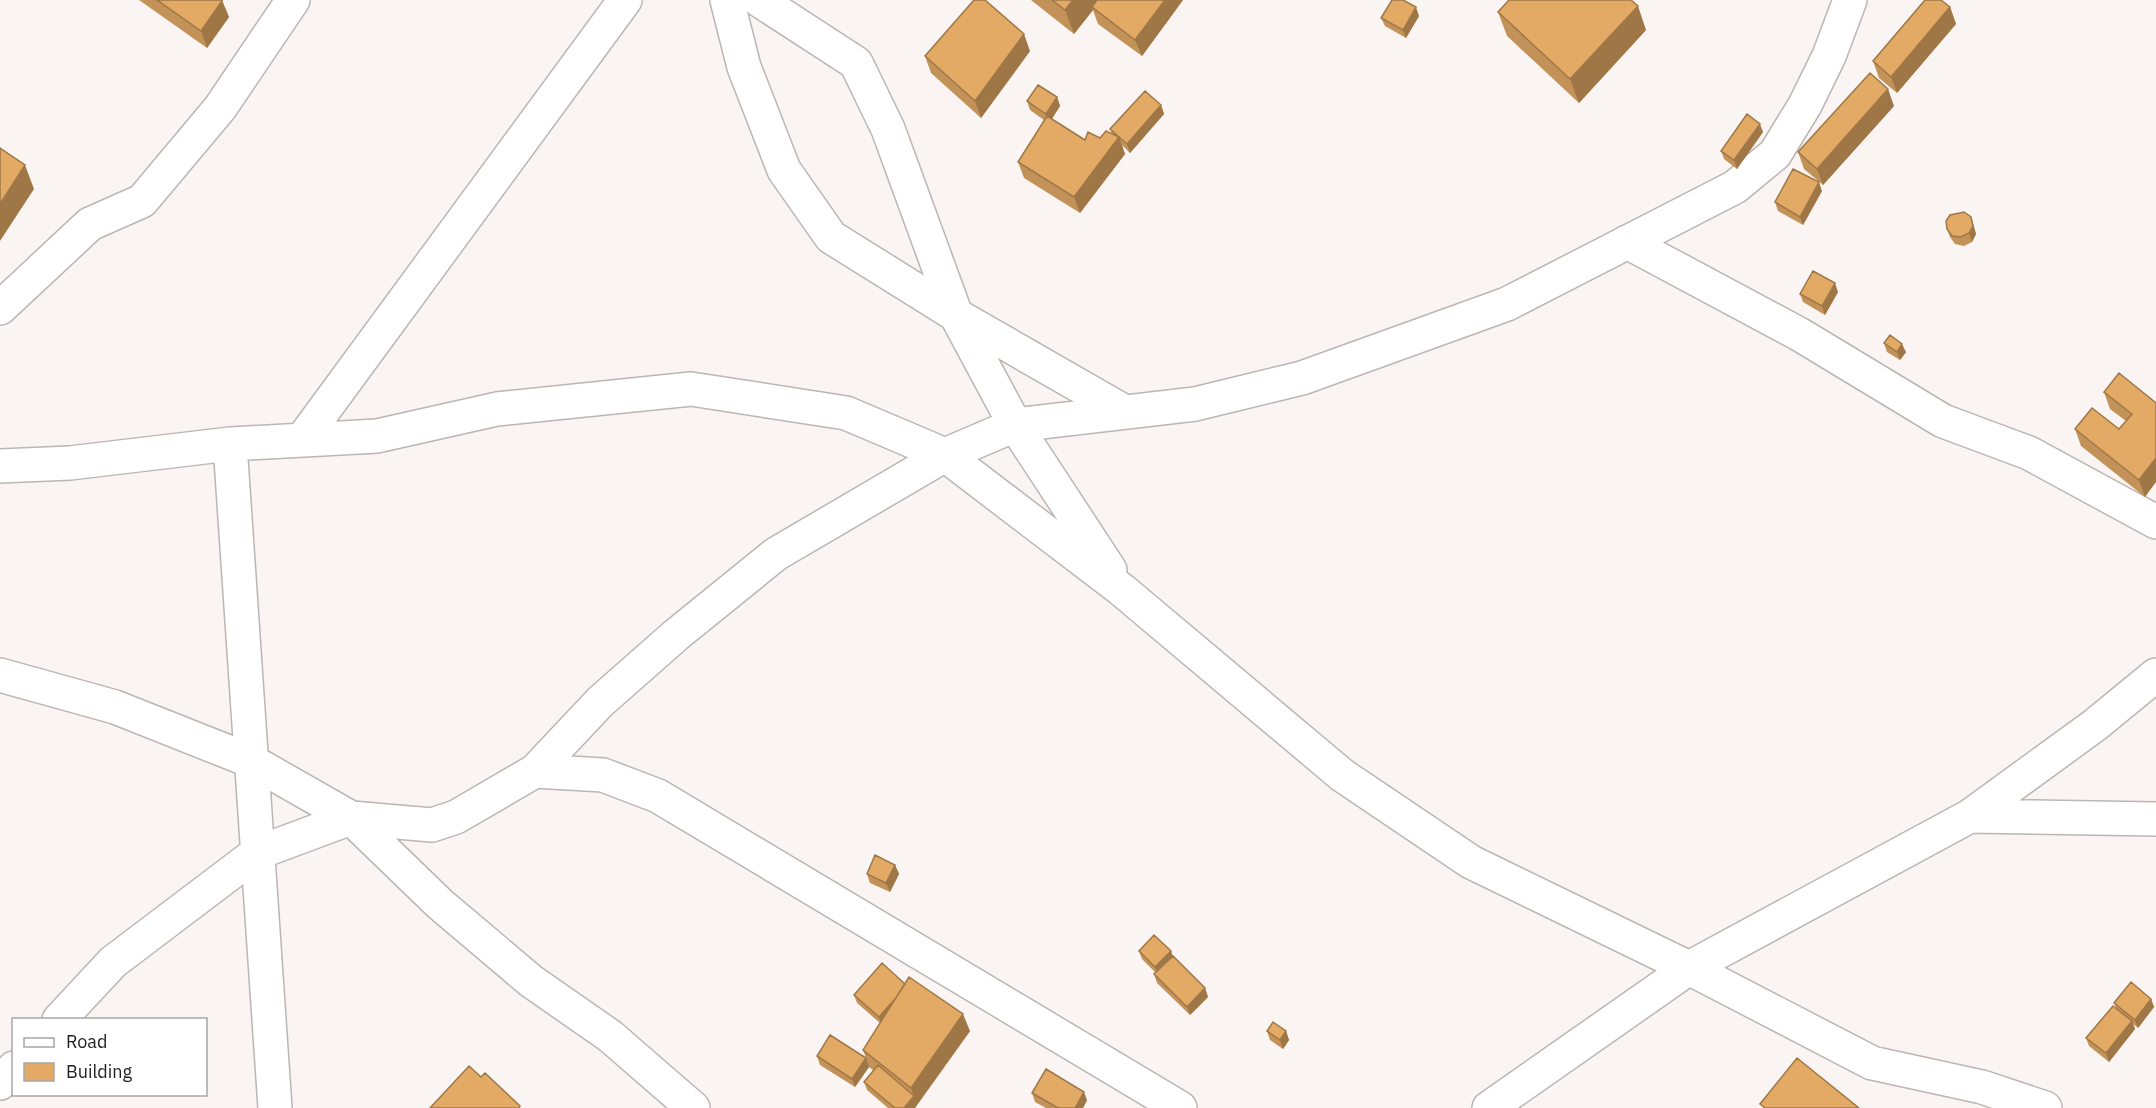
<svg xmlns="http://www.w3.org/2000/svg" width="2156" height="1108" font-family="'IBM Plex Sans',sans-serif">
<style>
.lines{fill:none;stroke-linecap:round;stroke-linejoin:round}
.minor-casing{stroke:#bbb6b3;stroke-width:36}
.minor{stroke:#fff;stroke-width:33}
.wall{fill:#c39258}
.shaded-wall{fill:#9f7747}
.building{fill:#e3aa66;stroke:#9f7747;stroke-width:1.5}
</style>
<rect width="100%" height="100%" fill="#faf5f2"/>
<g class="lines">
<g class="minor-casing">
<path id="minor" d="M727,0l17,67 40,103 47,67 125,78 169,97
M759,0l97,63 32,66 68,186 59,110 95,145
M1627,242l172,92 144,87 86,32 127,69
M0,308l90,-84 52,-23 78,-93 73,-108
M302,440l323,-440
M230,444l45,664
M0,466l70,-3 160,-19 147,-8 120,-27 194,-20 155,24 99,42 177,135 220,185 129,87 218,106 183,95 110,24 63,21
M0,675l115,32 136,54 100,57 89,86 91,77 79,55 83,72
M535,771l68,4 55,21 522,312
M1970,816l186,3
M59,1020l54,-58 144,-109 94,-35 81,7 24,-8 79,-46 65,-69 76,-67 100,-81 169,-99 70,-30 180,-21 107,-26 205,-74 228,-117 40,-33 30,-49 24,-49 21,-56
M0,1083l14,-15
M1489,1108l200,-140 281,-152 125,-91 61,-50"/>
</g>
<use href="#minor" class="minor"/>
</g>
<path class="wall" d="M139,0h83l7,17 -22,31z
M1031,0h152l-41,56 -44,-32 -5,-14 -19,24z
M1950,7l6,17 -59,69 -18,-15 -6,-17z
M1498,12l148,18 -67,73 -72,-67z
M1419,16l-13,22 -21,-12 -4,-8z
M1030,51l-49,67 -50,-45 -6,-17z
M1057,97l3,9 -8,13 33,21 15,-2 12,-4 -2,-5 51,-24 3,9 -34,39 -8,-8 3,9 -45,59 -56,-35 -6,-16 26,-42 -14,-10 -3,-9z
M1894,106l-71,79 -19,-16 -6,-17z
M1763,132l-26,37 -13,-10 -3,-8z
M1822,191l-19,34 -25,-14 -3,-9z
M1971,217l5,17 -4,8 -8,4 -9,-2 -5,-7 -3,-8z
M1838,292l-13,23 -22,-13 -3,-8z
M1884,343l22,9 -6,8 -13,-8z
M2104,392l52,11 -11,94 -64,-51 -6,-17h44l7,-8 -16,-12z
M895,865l4,9 -9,18 -20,-9 -3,-9z
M1139,951l34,5 32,32 3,9 -18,18 -33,-32 -3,-9 2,-1 -14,-14z
M905,984l65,47 -55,77h-27l-21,-18 -3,-8 10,-11 -5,-4 -14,20 -35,-22 -3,-9 49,2 -3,-8 17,-27 -23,-20 -3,-8z
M2151,999l3,8 -16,21 -5,-4 2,5 -26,33 -20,-16 -3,-8 30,-30 -2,-5z
M1267,1031h19l3,9 -6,9 -13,-9z
M1032,1093l55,7 -4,8h-37l-11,-6z"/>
<path class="shaded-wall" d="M1073,0h28l-9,7 1,3 -19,24 -9,-24z
M1165,0h18l-41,56 -7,-16z
M222,1l7,16 -22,31 -6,-17z
M1638,6l8,24 -67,73 -9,-24z
M1416,7l3,9 -13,22 -3,-8z
M1950,7l6,17 -59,69 -6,-16z
M1024,34l6,17 -49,67 -6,-17z
M1888,89l6,17 -71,79 -6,-16z
M1057,97l3,9 -11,17 -3,-9z
M1161,105l3,9 -34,39 -3,-9z
M1760,124l3,8 -26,37 -3,-9z
M1119,137l6,17 -45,59 -6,-16z
M25,165l9,24 -34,52v-37z
M1819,182l3,9 -19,34 -3,-8z
M1971,217l5,17 -4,8 -3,-9z
M1835,283l3,9 -13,23 -3,-9z
M1902,344l4,8 -6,8 -3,-8z
M2156,458v24l-11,15 -6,-17z
M895,865l4,9 -9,18 -4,-9z
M1171,951l3,8 -15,17 -4,-9z
M907,986l-25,40 -3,-9z
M1205,988l3,9 -18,18 -3,-8z
M2151,999l3,8 -16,21 -3,-8z
M963,1014l7,17 -53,74 -6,-17z
M2132,1021l3,8 -26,33 -3,-9z
M1286,1031l3,9 -6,9 -3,-9z
M866,1058l3,9 -14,20 -3,-8z
M1084,1092l3,8 -4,8h-8z
M914,1096l3,9 -2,3h-11z"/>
<path class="building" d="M157,0h65v1l-21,30z
M974,0h11l39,34 -49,67 -50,-45z
M1052,0h21l-8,10z
M1097,0h68l-30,40 -43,-33z
M1392,0h11l13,7 -13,23 -22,-12z
M1509,0h122l7,6 -68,73 -72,-67z
M1925,0h16l9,7 -59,70 -18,-16z
M1870,73l18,16 -71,80 -19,-17z
M1038,85l19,12 -11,17 -19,-13z
M1145,91l16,14 -34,39 -17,-15z
M1747,114l13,10 -26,36 -13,-9z
M1047,116l38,24 3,-8 12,6 6,-7 13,6 -45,60 -56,-35z
M0,148l25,17 -25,39z
M1793,169l26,13 -19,35 -25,-15z
M1964,212l7,5 2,9 -4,7 -8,4 -9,-1 -5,-7 -1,-8 4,-6z
M1813,271l22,12 -13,23 -22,-12z
M1890,335l12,9 -5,8 -13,-9z
M2119,373l37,30v55l-17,22 -64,-51 17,-21 27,21 13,-15 -28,-22z
M875,855l20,10 -9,18 -19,-9z
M1154,935l17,16 -16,16 -16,-16z
M1173,956l32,32 -18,19 -33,-33z
M882,963l23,21 -10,15 -16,18 -25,-22z
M909,977l54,37 -52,74 -48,-38z
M2131,982l20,17 -16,21 -21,-17z
M2113,1006l19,15 -26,32 -20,-15z
M1273,1022l13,9 -6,9 -13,-9z
M830,1035l36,23 -14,21 -35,-23z
M1797,1058l62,50h-94l-5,-4z
M878,1065l36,31 -10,12h-9l-31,-26z
M469,1066l12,11 4,-4 35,33 -1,2h-89z
M1046,1069l38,23 -9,16h-17l-26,-15z"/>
<rect x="12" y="1018" width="195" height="78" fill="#ffffff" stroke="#a7a6a6" stroke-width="1.5"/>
<rect x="24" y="1038" width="30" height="9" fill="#ffffff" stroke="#a7a6a6" stroke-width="1.5"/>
<text x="66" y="1048" font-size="18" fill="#232120">Road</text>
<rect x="24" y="1063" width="30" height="18" fill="#e3aa66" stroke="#a7a6a6" stroke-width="1.5"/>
<text x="66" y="1078" font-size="18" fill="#232120">Building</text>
</svg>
